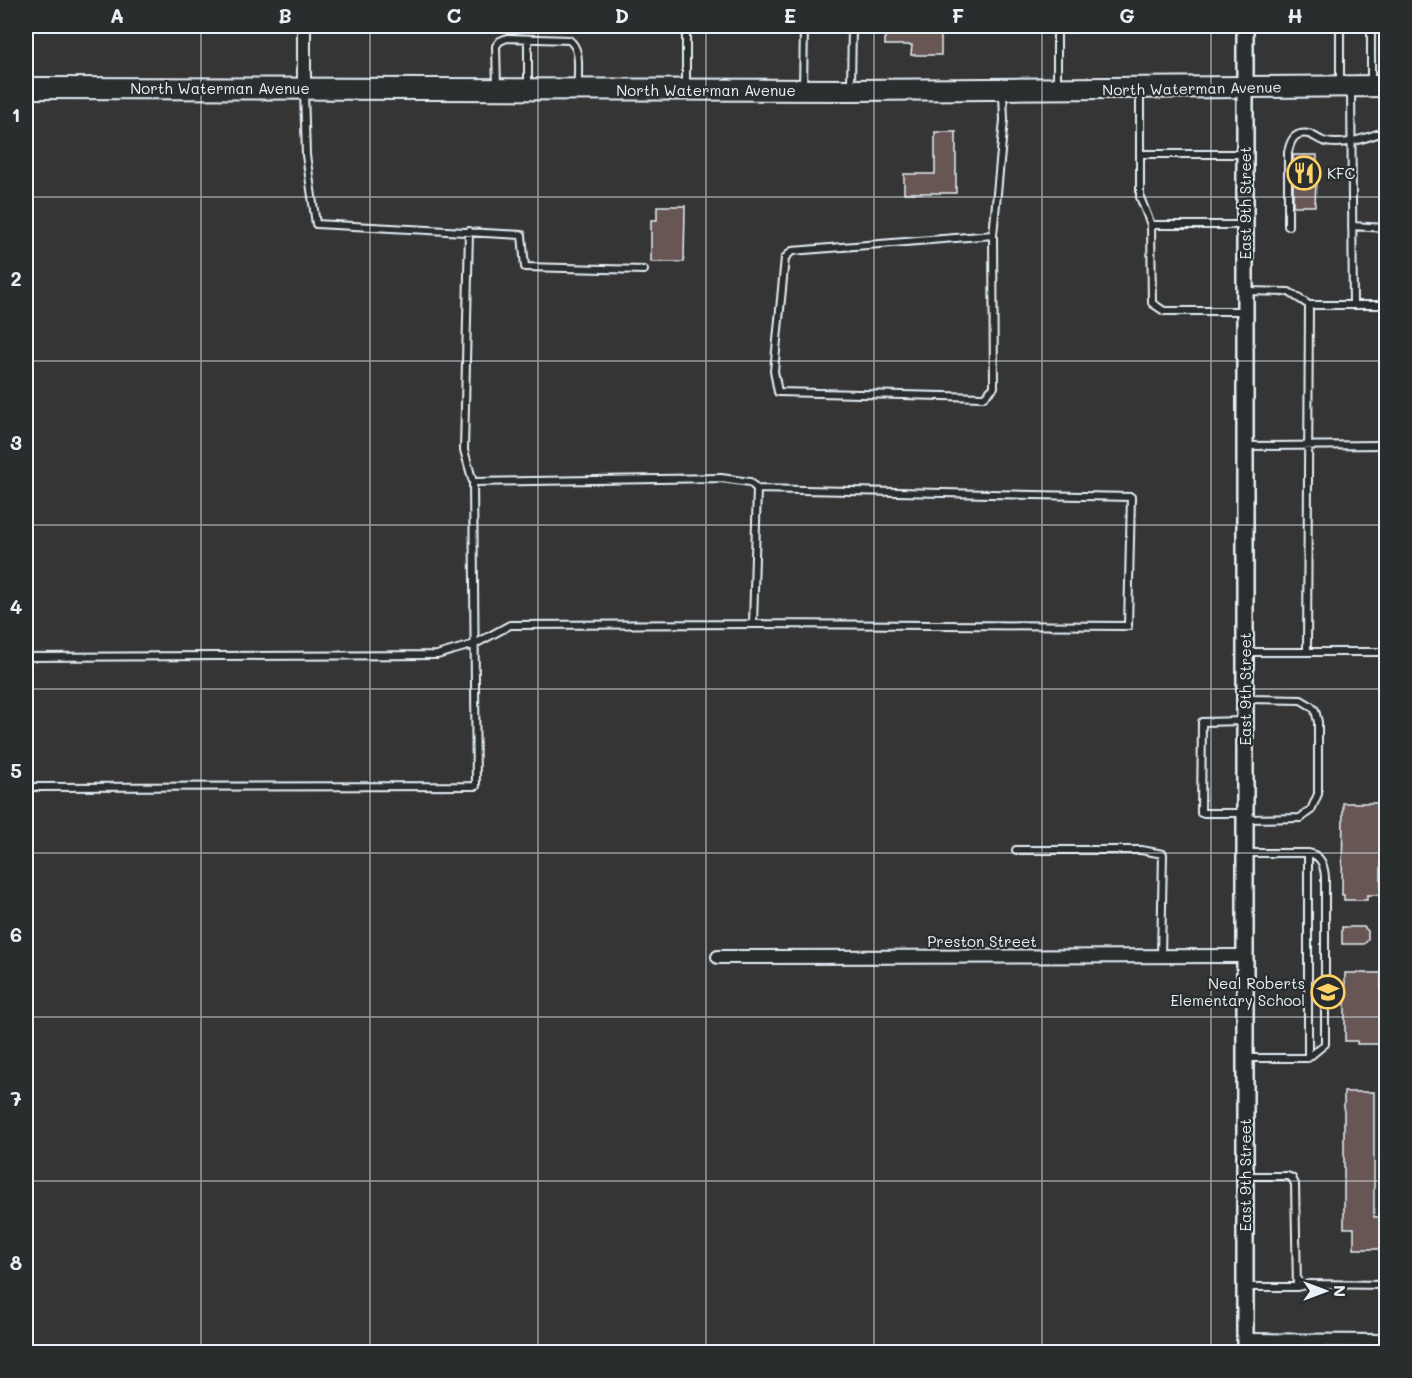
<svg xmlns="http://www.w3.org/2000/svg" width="1412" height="1378" font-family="Mali,sans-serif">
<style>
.building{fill:#685654;stroke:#e8f1f8;stroke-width:1.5}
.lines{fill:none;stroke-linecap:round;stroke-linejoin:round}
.service-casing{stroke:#e8f1f8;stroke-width:10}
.minor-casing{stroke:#e8f1f8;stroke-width:16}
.tertiary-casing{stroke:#e8f1f8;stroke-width:20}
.primary-casing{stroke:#e8f1f8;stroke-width:24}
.service{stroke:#2a2d2e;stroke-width:6}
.minor{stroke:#2a2d2e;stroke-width:12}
.tertiary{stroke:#2a2d2e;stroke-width:15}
.primary{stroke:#2a2d2e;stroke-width:20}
.grid{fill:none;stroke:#e8f1f8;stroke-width:1.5;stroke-opacity:0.55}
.labels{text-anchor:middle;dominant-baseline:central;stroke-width:4.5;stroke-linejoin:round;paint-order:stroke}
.street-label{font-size:15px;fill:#e8f1f8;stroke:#2a2d2e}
.poi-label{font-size:15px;fill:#e8f1f8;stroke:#2a2d2e;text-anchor:start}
.neatline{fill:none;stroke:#e8f1f8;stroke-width:2}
.grid-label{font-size:20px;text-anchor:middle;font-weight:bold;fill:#e8f1f8}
</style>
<rect width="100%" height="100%" fill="#363536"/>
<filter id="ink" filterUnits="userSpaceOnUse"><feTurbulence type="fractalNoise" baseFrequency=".0167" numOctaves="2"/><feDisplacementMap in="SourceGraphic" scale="12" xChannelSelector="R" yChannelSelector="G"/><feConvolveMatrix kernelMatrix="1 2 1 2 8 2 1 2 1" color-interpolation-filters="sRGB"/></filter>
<g filter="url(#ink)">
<path class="building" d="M885,26h56v29h-30l1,-10h-27z
M935,132h21v61h-52v-19h31z
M1293,155h24l-2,51h-22z
M657,206h28l-1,56h-33v-42h6z
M1343,803h43v28h-5v64h-14v5h-23v-5h-2z
M1342,927h22l4,4v9l-4,4h-22z
M1345,973h36v17h5v54h-29v-3h-12z
M1344,1092h30v125h12v32h-32v-21h-10z"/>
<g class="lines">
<g class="service-casing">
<path id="service" d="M1057,26v59
M1340,26v57
M1057,29l44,-2v-1
M528,39v47
M1371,82v-56
M686,86v-60
M851,86l1,-60
M497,87l-1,-41 4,-5 7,-3 62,2c13,9 8,31 9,46
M803,88l1,-62
M1140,89v108l11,28 1,78 12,8h81
M1351,90l2,215
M304,92l2,63 10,69 206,11 3,32 119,3
M1140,154h104
M1151,225h93
M1288,226v-74c2,-8 4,-16 12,-18 11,-3 17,6 26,8 20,4 42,-5 60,-11
M1352,226l34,2
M993,235l-201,16 -7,7 -11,113 4,21 206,5 10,-10 -1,-152 11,-115 -1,-27
M1247,291l42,1 20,13h77
M1246,446l140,-1
M753,624l375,2 3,-129 -374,-8
M1245,652h141
M1307,652l2,-347
M26,657l411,-2 38,-11 35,-19 243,-1 4,-135 -7,-7 -29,-4 -248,4
M1244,721l-42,1 -1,91h44
M26,787l450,-1 -3,-304 -9,-32 5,-219
M1246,819l54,-1 11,-8 7,-16v-72l-3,-12 -4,-4 -10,-6 -54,-1
M1016,850h125l22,4 -2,102
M1246,1058h62v-205h-62
M1308,1058l17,-14v-167c-1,-12 -4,-22 -17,-24
M1246,1176h41l5,2 3,6 2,103
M1246,1287h51l12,-3 77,1"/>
</g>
<g class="minor-casing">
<path id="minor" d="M304,89v-63
M718,957l527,-1
M1245,1340l141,1"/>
</g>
<g class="tertiary-casing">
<path id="tertiary" d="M1245,26v1326"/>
</g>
<g class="primary-casing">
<path id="primary" d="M26,88l825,2 535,-4"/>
</g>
<use href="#service" class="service"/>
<use href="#minor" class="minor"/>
<use href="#tertiary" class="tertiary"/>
<use href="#primary" class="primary"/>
</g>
</g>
<path class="grid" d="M201,26v1326M370,26v1326M538,26v1326M706,26v1326M874,26v1326M1042,26v1326M1211,26v1326M26,197h1360M26,361h1360M26,525h1360M26,689h1360M26,853h1360M26,1017h1360M26,1181h1360"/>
<defs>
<g id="restaurant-ring" transform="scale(1.725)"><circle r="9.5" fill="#2a2d2e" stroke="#ffd166" stroke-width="1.5"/><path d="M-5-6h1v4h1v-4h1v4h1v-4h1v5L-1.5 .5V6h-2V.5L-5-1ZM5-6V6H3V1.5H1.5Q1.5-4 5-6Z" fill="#ffd166"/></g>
<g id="school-ring" transform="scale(1.725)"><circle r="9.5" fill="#2a2d2e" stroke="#ffd166" stroke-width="1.5"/><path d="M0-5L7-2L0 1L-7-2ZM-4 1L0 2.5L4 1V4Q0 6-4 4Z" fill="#ffd166"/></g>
</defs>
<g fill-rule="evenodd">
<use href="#restaurant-ring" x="1304" y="173"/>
<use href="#school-ring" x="1328" y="992"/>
</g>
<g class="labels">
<g class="street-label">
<text x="220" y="88">North Waterman Avenue</text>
<text transform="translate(1192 88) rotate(-1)">North Waterman Avenue</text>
<text x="706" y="90">North Waterman Avenue</text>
<text transform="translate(1245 203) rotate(-90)">East 9th Street</text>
<text transform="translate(1245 689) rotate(-90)">East 9th Street</text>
<text x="982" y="941">Preston Street</text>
<text transform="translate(1245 1175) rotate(-90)">East 9th Street</text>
</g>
<g class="poi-label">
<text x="1327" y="173">KFC</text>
<text x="1305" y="983" text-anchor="end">Neal Roberts<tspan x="1305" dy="17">Elementary School</tspan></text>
</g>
</g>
<rect width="1412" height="1378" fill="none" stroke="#2a2d2e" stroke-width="66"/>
<g transform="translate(1325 1291) rotate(90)" stroke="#2a2d2e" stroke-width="4.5" paint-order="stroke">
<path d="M0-4.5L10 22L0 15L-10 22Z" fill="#e8f1f8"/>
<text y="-9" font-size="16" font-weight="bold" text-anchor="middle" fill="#e8f1f8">N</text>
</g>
<rect x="33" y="33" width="1346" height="1312" class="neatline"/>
<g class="grid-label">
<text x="117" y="23">A</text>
<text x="285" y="23">B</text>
<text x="454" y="23">C</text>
<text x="622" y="23">D</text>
<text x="790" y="23">E</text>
<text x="958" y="23">F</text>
<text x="1127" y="23">G</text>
<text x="1295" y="23">H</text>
<text x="16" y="122">1</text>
<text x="16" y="286">2</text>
<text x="16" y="450">3</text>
<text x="16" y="614">4</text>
<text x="16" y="778">5</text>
<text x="16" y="942">6</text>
<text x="16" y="1106">7</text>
<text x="16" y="1270">8</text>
</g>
</svg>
